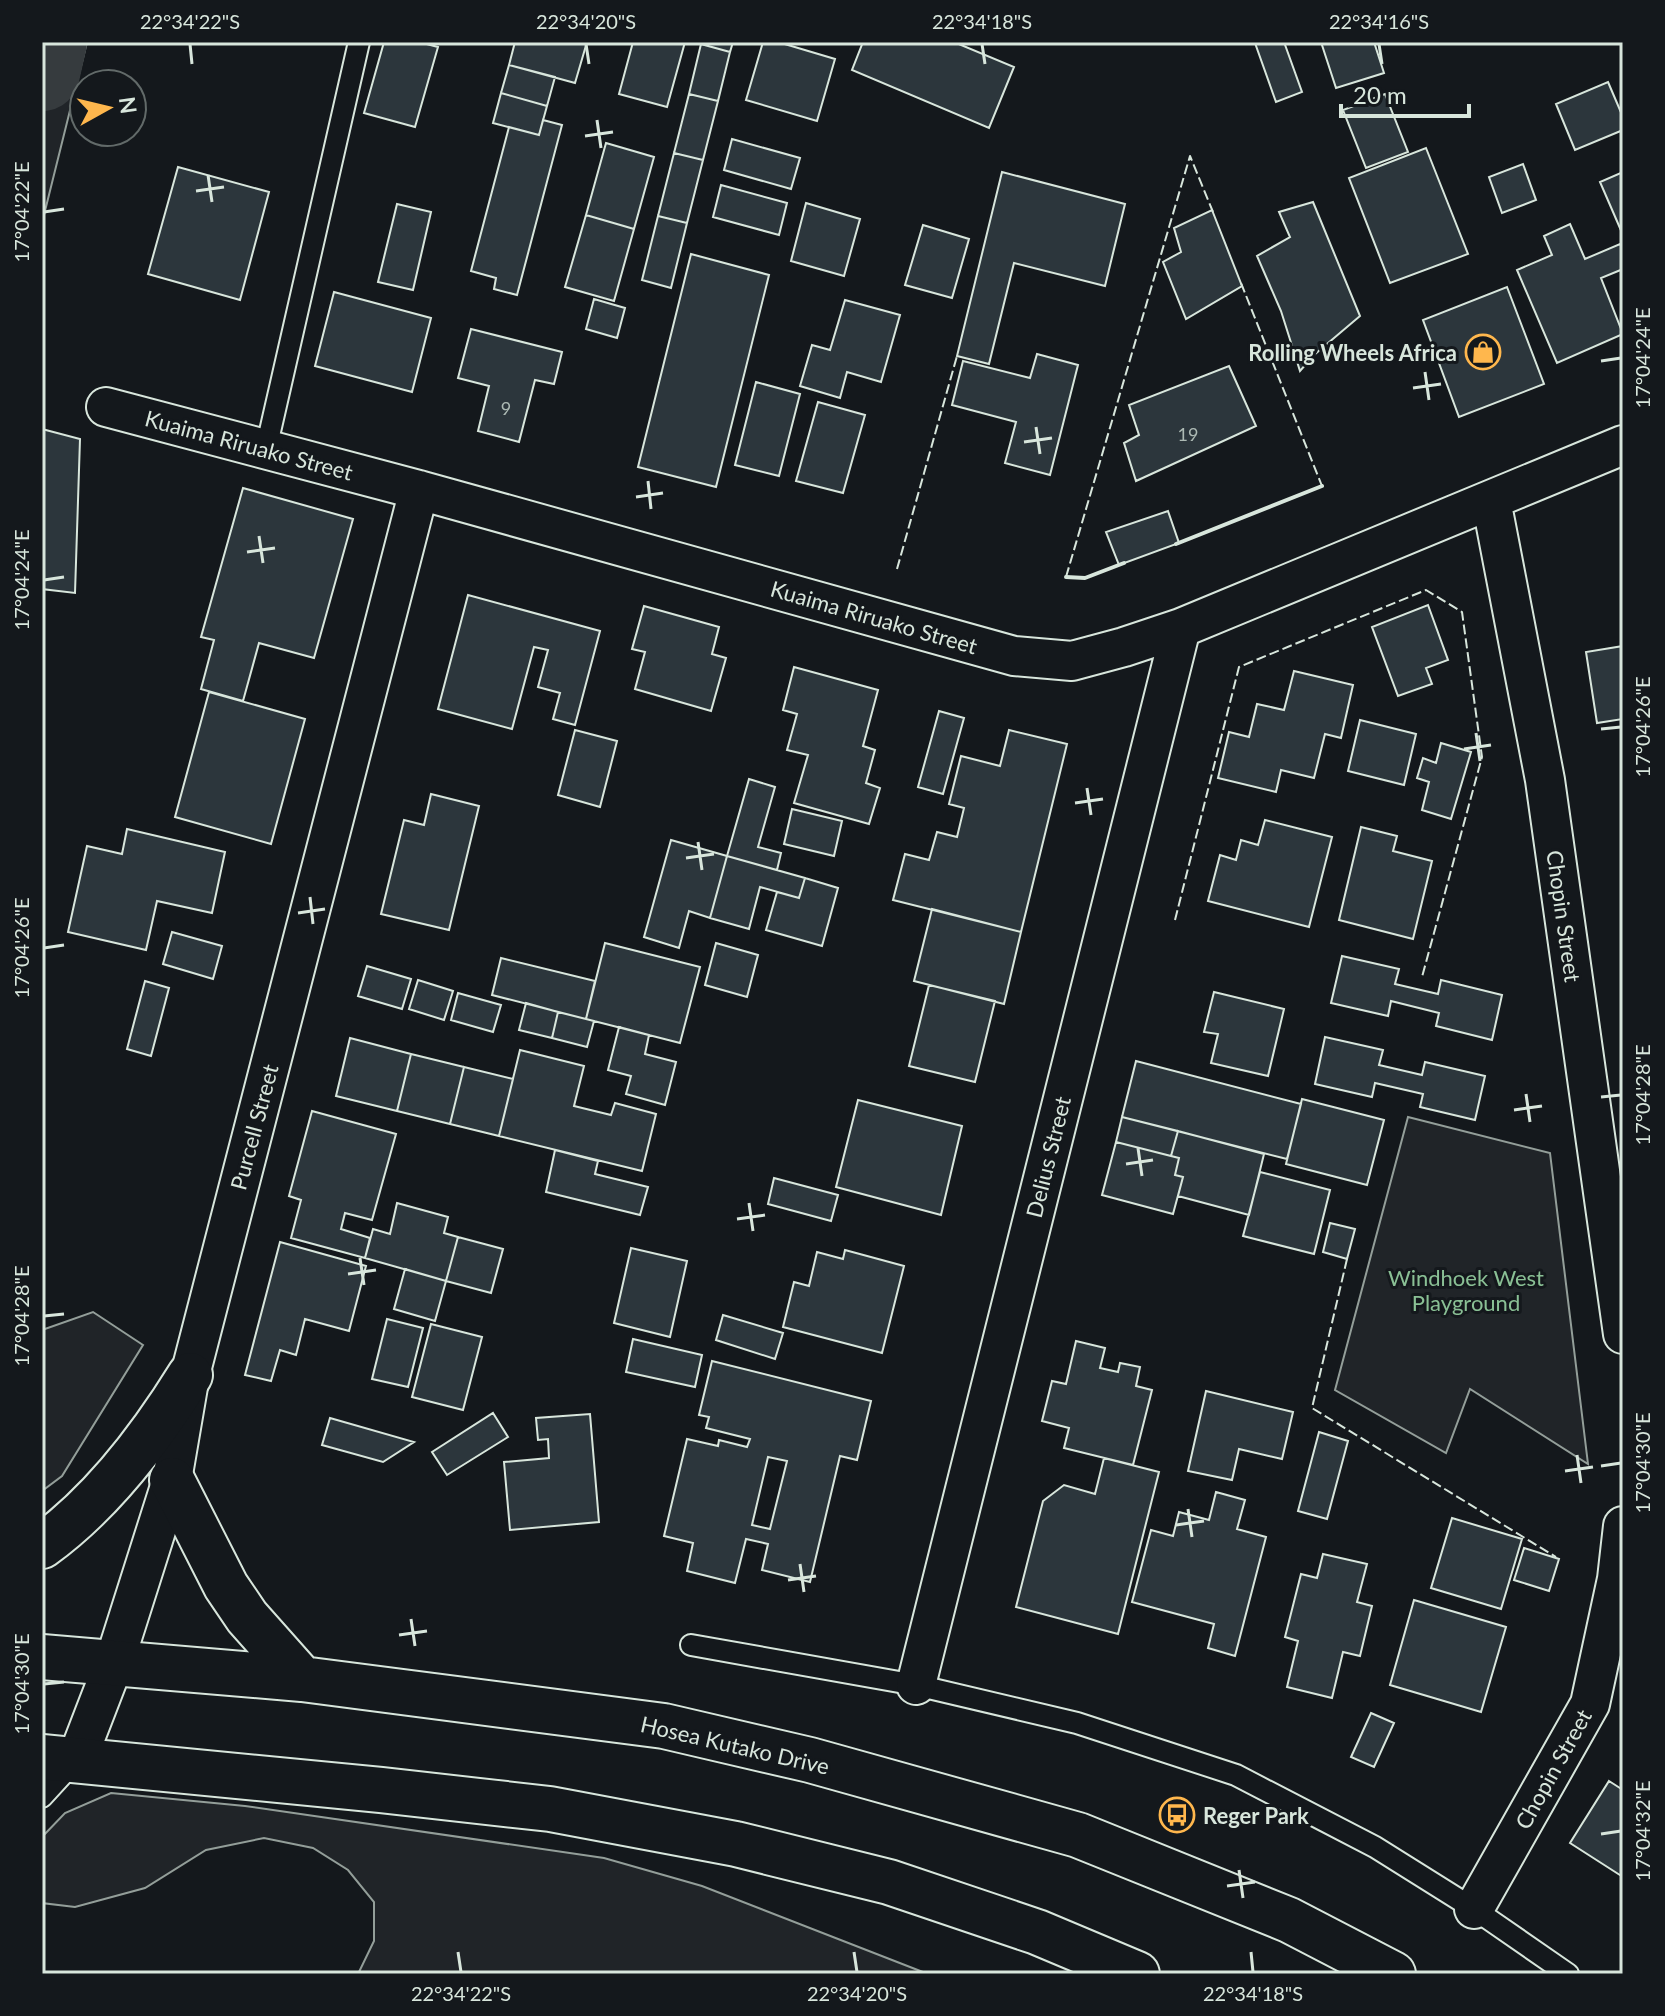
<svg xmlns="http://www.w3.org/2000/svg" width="1665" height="2016" font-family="Lato,sans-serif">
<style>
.green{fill:#202428;stroke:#939e99;stroke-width:2}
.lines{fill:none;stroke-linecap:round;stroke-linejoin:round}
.river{stroke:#363b3e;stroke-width:76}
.building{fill:#2c363c;stroke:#d8e6dc;stroke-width:2;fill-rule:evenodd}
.lane-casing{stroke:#d8e6dc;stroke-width:24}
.street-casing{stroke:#d8e6dc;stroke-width:42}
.primary-casing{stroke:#d8e6dc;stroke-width:48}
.lane{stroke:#14181c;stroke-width:20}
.street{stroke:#14181c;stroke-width:38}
.primary{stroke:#14181c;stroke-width:44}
.fence{stroke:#d8e6dc;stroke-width:2;stroke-dasharray:10 4;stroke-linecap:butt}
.wall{stroke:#d8e6dc;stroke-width:4}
.ticks{fill:none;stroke:#d8e6dc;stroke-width:3}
.labels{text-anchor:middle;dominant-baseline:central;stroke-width:6;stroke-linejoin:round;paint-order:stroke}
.number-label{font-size:18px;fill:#adbab4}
.poi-label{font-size:22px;font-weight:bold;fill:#d8e6dc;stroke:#14181c;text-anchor:end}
.street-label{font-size:22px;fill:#d8e6dc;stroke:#14181c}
.park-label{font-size:22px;fill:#8ac095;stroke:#14181c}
.neatline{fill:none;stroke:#d8e6dc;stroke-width:3}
.ticks-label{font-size:20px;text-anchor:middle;fill:#d8e6dc}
</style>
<rect width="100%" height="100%" fill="#14181c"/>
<path class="green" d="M42,42h45l-45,181z
M1408,1117l142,36 38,311 -118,-75 -24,64 -111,-63z
M93,1312l50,33 -81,131 -20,15v-161z
M111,1793l134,13 359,52 98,28 226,88h-570l16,-33v-39l-26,-32 -35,-22 -49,-10 -58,12 -61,38 -70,19 -33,-4v-66l23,-24z"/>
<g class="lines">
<path class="river" d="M42,73l7,-31"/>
</g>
<path class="building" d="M384,42h35l19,5 -23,80 -51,-14z
M515,42h72l-12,41 -66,-18z
M633,42h52l-18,65 -48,-13z
M702,42h31l-3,10 -29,-8z
M763,42h15l57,17 -18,62 -71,-21z
M863,42h91l60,25 -25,61 -137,-58z
M1259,42h25l18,50 -26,10 -21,-59z
M1321,42h53l10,31 -48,15z
M701,44l29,8 -12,49 -29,-7z
M509,65l46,12 -8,29 -46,-13z
M1608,82l15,35v13l-48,20 -19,-46z
M501,93l46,13 -8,29 -46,-12z
M689,94l29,7 -15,59 -29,-7z
M1385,94l23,58 -42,16 -23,-58z
M543,120l19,5 -45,170 -23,-6 2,-11 -25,-7 38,-144 30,8z
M732,139l68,19 -9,31 -67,-19z
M606,143l48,14 -20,72 -48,-14z
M1426,148l42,106 -78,29 -41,-105z
M674,153l29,7 -16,63 -29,-7z
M1523,164l13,36 -34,13 -13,-36z
M178,167l91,25 -29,108 -92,-26z
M1002,172l123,32 -20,82 -91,-23 -25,101 -32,-8z
M1623,172v63l-23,-53z
M721,185l66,18 -8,32 -66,-18z
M1313,202l47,114 -46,39 -14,16 -19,-60 -24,-55 33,-19 -11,-25z
M806,203l54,16 -16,57 -53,-15z
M397,204l34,8 -18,78 -35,-8z
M1212,210l30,76 -56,33 -23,-57 18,-10 -7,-24z
M586,215l48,14 -20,72 -49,-14z
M658,216l29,7 -16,65 -29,-8z
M1570,224l15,35 35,-15 3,6v19l-22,9 22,56 -66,29 -40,-93 35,-15 -8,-19z
M923,225l46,14 -17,59 -47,-13z
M691,254l78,21 -53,212 -78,-20z
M1507,287l37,97 -85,33 -36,-97z
M334,292l97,26 -19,74 -97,-26z
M594,299l31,9 -8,30 -31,-9z
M845,300l55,15 -19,67 -34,-10 -7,26 -40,-12 12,-41 18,5z
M471,329l91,23 -8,32 -19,-4 -16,62 -41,-11 11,-45 -31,-8z
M1037,354l41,11 -28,110 -45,-12 11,-41 -64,-17 11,-44 67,17z
M1229,366l27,60 -120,55 -12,-38 15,-8 -10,-30z
M756,382l44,12 -21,82 -44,-11z
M818,402l47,13 -22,78 -47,-12z
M42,429l38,10 -5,154 -33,-4z
M243,488l110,31 -39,139 -55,-15 -16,58 -42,-12 13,-49 -13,-3z
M1168,511l11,32 -60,22 -13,-33z
M468,595l132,36 -25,94 -22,-6 7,-26 -22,-6 10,-37 -14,-3 -22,82 -74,-20z
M1428,605l20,55 -22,8 6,16 -34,12 -26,-69z
M644,606l75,21 -7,27 14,4 -15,53 -76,-22 10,-37 -13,-3z
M1623,646v73l-26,4 -11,-71z
M794,667l84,23 -15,56 12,4 -9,33 14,5 -11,36 -75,-21 14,-48 -21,-5 10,-36 -14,-4z
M1294,671l59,14 -12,53 -16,-4 -11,44 -33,-8 -5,22 -58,-14 11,-46 20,5 8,-33 27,6z
M209,692l96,27 -34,125 -96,-27z
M939,711l25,7 -21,76 -25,-7z
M1360,720l56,14 -12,51 -56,-14z
M575,730l42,11 -17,66 -42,-12z
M1009,730l58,14 -46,188 -128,-32 12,-46 24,6 8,-28 20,5 7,-29 -15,-4 12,-48 39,10z
M1441,743l30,9 -20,67 -29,-9 7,-28 -12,-4 6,-20 13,5z
M749,779l26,8 -17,60 23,6 -4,17 -50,-14z
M431,794l48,12 -30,124 -68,-16 23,-94 20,5z
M792,809l50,12 -8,35 -50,-12z
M1265,820l67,17 -23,90 -101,-26 12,-46 16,5 5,-20 17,5z
M1361,827l36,9 -4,15 39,10 -19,78 -74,-19z
M127,829l98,23 -13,61 -55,-12 -11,49 -78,-18 19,-86 35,8z
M671,840l56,16 -17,62 -21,-7 -10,37 -35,-11z
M727,856l78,22 -6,20 -39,-11 -11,42 -39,-11z
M805,878l33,10 -16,58 -56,-16 11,-38 22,6z
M932,909l89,23 -17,72 -90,-23z
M172,932l50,14 -9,33 -50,-15z
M605,943l95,24 -20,76 -94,-24z
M716,943l42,12 -11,42 -42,-12z
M1342,956l57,13 -4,15 43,10 3,-14 61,15 -10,45 -56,-14 3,-13 -48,-12 -3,15 -57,-13z
M501,958l94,23 -9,38 -94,-24z
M367,966l44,13 -9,30 -44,-13z
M418,980l35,11 -9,29 -35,-11z
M145,981l24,7 -18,68 -24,-7z
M929,985l66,16 -20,81 -66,-16z
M1214,992l70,17 -16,67 -57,-13 7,-29 -14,-2z
M458,993l43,12 -8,27 -42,-12z
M526,1003l32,9 -6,26 -33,-8z
M558,1012l36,9 -7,26 -35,-9z
M619,1027l30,8 -4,19 31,8 -11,43 -39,-11 5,-18 -23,-6z
M1325,1037l58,13 -4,15 43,10 3,-13 60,14 -10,44 -55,-13 3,-13 -48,-11 -3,14 -57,-13z
M350,1038l61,16 -14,57 -61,-15z
M520,1050l64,16 -10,40 37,9 4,-12 41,11 -14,57 -143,-35z
M411,1054l53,13 -14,57 -53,-13z
M1136,1061l165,43 -14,55 -165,-42z
M464,1067l49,12 -14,57 -49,-12z
M1302,1099l82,21 -17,65 -81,-21z
M858,1100l104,26 -21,89 -105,-28z
M312,1111l84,23 -24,86 -27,-7 -4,16 29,9 -5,20 -74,-20 10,-38 -12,-4z
M1122,1117l56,14 -7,25 -55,-14z
M1178,1131l86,23 -15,61 -71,-19 5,-19 -8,-2 4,-17 -8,-2z
M1116,1142l63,16 -4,17 8,2 -10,37 -71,-19z
M555,1150l43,11 -3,13 53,13 -8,28 -94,-23z
M1260,1172l70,18 -16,64 -71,-18z
M774,1178l64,17 -7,26 -63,-17z
M397,1203l51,14 -4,16 14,4 -12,44 -81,-23 8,-29 17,5z
M1330,1223l25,6 -8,30 -24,-7z
M458,1237l45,12 -12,44 -45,-12z
M280,1242l86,24 -17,65 -44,-12 -9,36 -16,-5 -9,31 -26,-6z
M631,1248l56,13 -17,76 -56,-14z
M845,1250l59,16 -22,87 -99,-26 11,-45 15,4 8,-34 26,7z
M405,1269l41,12 -11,40 -41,-12z
M723,1315l60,18 -8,26 -59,-19z
M387,1319l36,9 -15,59 -36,-8z
M431,1324l51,13 -19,73 -51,-13z
M633,1339l69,16 -7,32 -69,-15z
M1076,1341l29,7 -5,20 18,4 2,-9 20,4 -4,19 16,4 -19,75 -69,-17 5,-20 -27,-7 10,-40 14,3z
M712,1361l159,40 -14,59 -17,-4 -30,126 -48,-12 6,-26 -22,-5 -11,44 -48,-12 6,-28 -29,-7 23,-97 31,7 1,-6 28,7 3,-8 -44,-11 3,-11 -10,-2zM768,1457l19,4 -17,68 -18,-4z
M1206,1391l87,21 -11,47 -43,-10 -7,31 -44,-9z
M493,1413l15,24 -61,38 -15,-23z
M590,1414l9,108 -89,8 -6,-68 45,-4 -1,-19 -10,1 -2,-22z
M330,1418l84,24 -31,20 -61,-17z
M1319,1432l29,9 -21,78 -29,-8z
M1104,1458l55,14 -41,162 -102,-27 27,-106 21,-16 31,9z
M1216,1492l29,8 -8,29 29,8 -31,119 -27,-8 6,-24 -82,-22 19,-72 22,6 6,-24 30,8z
M1452,1518l70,21 -21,70 -70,-21z
M1524,1548l35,11 -10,32 -35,-11z
M1323,1554l44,10 -10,38 15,4 -12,50 -17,-4 -11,46 -45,-11 11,-46 -13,-4 16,-63 16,4z
M1414,1600l92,27 -25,85 -91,-27z
M1371,1713l23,10 -20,44 -23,-10z
M1609,1781l14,9v87l-53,-34z"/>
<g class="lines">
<g class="lane-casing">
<path id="lane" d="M266,449l93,-407
M691,1645l225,40 161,38 159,52 139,72 99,62 94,65
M42,1797l32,-35"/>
</g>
<g class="street-casing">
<path id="street" d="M106,407l313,83 595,166 58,5 52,-14 57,-19 442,-183
M1491,500l54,280 78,554
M916,1685l265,-1057
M77,1759l37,-96 58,-183 18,-105 229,-885
M1474,1909l116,-205 27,-125 6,-53"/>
</g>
<g class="primary-casing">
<path id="primary" d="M172,1480l54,106 21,31 55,62
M42,1546c61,-44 109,-108 148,-171
M42,1657l260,22 362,47 146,34 268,75 211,85 104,54
M42,1757l339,33 169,19 186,35 153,38 148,50 100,42"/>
</g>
<use href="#lane" class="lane"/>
<use href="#street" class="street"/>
<use href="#primary" class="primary"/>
<path class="fence" d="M1241,283l81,203
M897,569l60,-213
M1066,577l124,-421 23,56
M1175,920l64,-253 187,-77 36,22 20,145 -60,220
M1347,1259l-35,149 244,149"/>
<path class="wall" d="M1176,544l146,-58
M1066,577l19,1 39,-15"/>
</g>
<path class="ticks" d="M190,44l2,20M586,44l3,20M982,44l3,20M1379,44l3,20M597,120l4,28M585,136l28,-4M208,175l4,27M196,191l28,-4M44,212l20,-3M1601,361l20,-3M1425,372l4,28M1413,388l28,-4M1036,427l4,27M1024,442l28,-4M648,481l3,28M636,497l27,-4M259,536l4,27M247,552l28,-4M44,580l20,-3M1601,729l20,-2M1476,733l4,28M1464,749l27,-4M1087,788l4,27M1075,803l28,-4M698,842l4,28M686,858l28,-4M310,897l3,27M298,913l27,-4M44,948l20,-3M1526,1094l4,28M1601,1097l20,-2M1514,1110l28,-4M1138,1148l4,28M1126,1164l27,-4M749,1203l4,28M737,1219l28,-4M360,1258l4,27M348,1274l28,-4M44,1316l20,-2M1577,1455l4,28M1601,1466l20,-3M1565,1471l28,-4M1188,1509l4,28M1176,1525l28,-4M800,1564l4,28M788,1580l28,-4M411,1619l4,27M399,1635l28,-4M44,1684l20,-2M1601,1834l20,-3M1239,1870l4,28M1227,1886l28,-4M458,1952l3,20M854,1952l3,20M1251,1952l2,20"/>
<defs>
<g id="shop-ring" transform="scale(1.8)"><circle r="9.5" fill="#14181c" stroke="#ffb74d" stroke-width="1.5"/><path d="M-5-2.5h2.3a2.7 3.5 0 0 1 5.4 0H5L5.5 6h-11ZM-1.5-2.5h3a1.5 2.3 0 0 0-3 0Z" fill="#ffb74d"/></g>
<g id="bus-ring" transform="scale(1.8)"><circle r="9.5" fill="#14181c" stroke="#ffb74d" stroke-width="1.5"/><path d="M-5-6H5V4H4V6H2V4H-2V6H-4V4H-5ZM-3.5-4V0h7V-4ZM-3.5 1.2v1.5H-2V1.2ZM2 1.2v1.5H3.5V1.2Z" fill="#ffb74d"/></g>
</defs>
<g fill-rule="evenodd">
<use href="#shop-ring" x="1483" y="352"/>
<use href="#bus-ring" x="1177" y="1815"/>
</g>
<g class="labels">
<g class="number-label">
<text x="506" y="408">9</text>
<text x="1188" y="434">19</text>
</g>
<g class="poi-label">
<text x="1457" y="352">Rolling Wheels Africa</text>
<text x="1203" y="1815" text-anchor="start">Reger Park</text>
</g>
<g class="street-label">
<text transform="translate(249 445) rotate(15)">Kuaima Riruako Street</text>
<text transform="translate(874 617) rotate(16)">Kuaima Riruako Street</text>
<text transform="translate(1564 916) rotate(82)">Chopin Street</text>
<text transform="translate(254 1127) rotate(-75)">Purcell Street</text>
<text transform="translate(1048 1157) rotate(-76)">Delius Street</text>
<text transform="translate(735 1745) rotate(13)">Hosea Kutako Drive</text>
<text transform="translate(1553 1769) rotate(-61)">Chopin Street</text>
</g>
<g class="park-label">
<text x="1466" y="1277">Windhoek West<tspan x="1466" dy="25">Playground</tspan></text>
</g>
</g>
<rect width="1665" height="2016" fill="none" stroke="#14181c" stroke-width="88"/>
<g transform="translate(108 108) rotate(82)"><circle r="38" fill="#14181c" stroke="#626a69" stroke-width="2"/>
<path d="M0-6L14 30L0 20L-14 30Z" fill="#ffb74d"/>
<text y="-12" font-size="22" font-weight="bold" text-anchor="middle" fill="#d8e6dc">N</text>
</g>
<path d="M1341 104v12h128v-12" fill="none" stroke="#d8e6dc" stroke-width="4"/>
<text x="1353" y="104" font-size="24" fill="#d8e6dc" stroke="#14181c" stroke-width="6" paint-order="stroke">20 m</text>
<rect x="44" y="44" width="1577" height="1928" class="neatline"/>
<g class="ticks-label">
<text x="190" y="29">22°34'22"S</text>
<text x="586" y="29">22°34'20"S</text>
<text x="982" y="29">22°34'18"S</text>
<text x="1379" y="29">22°34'16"S</text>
<text transform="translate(22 212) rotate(-90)" y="7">17°04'22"E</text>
<text transform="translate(1643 358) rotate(-90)" y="7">17°04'24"E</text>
<text transform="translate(22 580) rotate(-90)" y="7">17°04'24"E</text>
<text transform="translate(1643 727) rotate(-90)" y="7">17°04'26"E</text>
<text transform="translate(22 948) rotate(-90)" y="7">17°04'26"E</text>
<text transform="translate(1643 1095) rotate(-90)" y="7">17°04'28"E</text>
<text transform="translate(22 1316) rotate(-90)" y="7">17°04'28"E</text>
<text transform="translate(1643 1463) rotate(-90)" y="7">17°04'30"E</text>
<text transform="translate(22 1684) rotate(-90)" y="7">17°04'30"E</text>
<text transform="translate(1643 1831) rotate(-90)" y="7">17°04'32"E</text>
<text x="461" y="2001">22°34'22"S</text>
<text x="857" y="2001">22°34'20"S</text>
<text x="1253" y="2001">22°34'18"S</text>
</g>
</svg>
